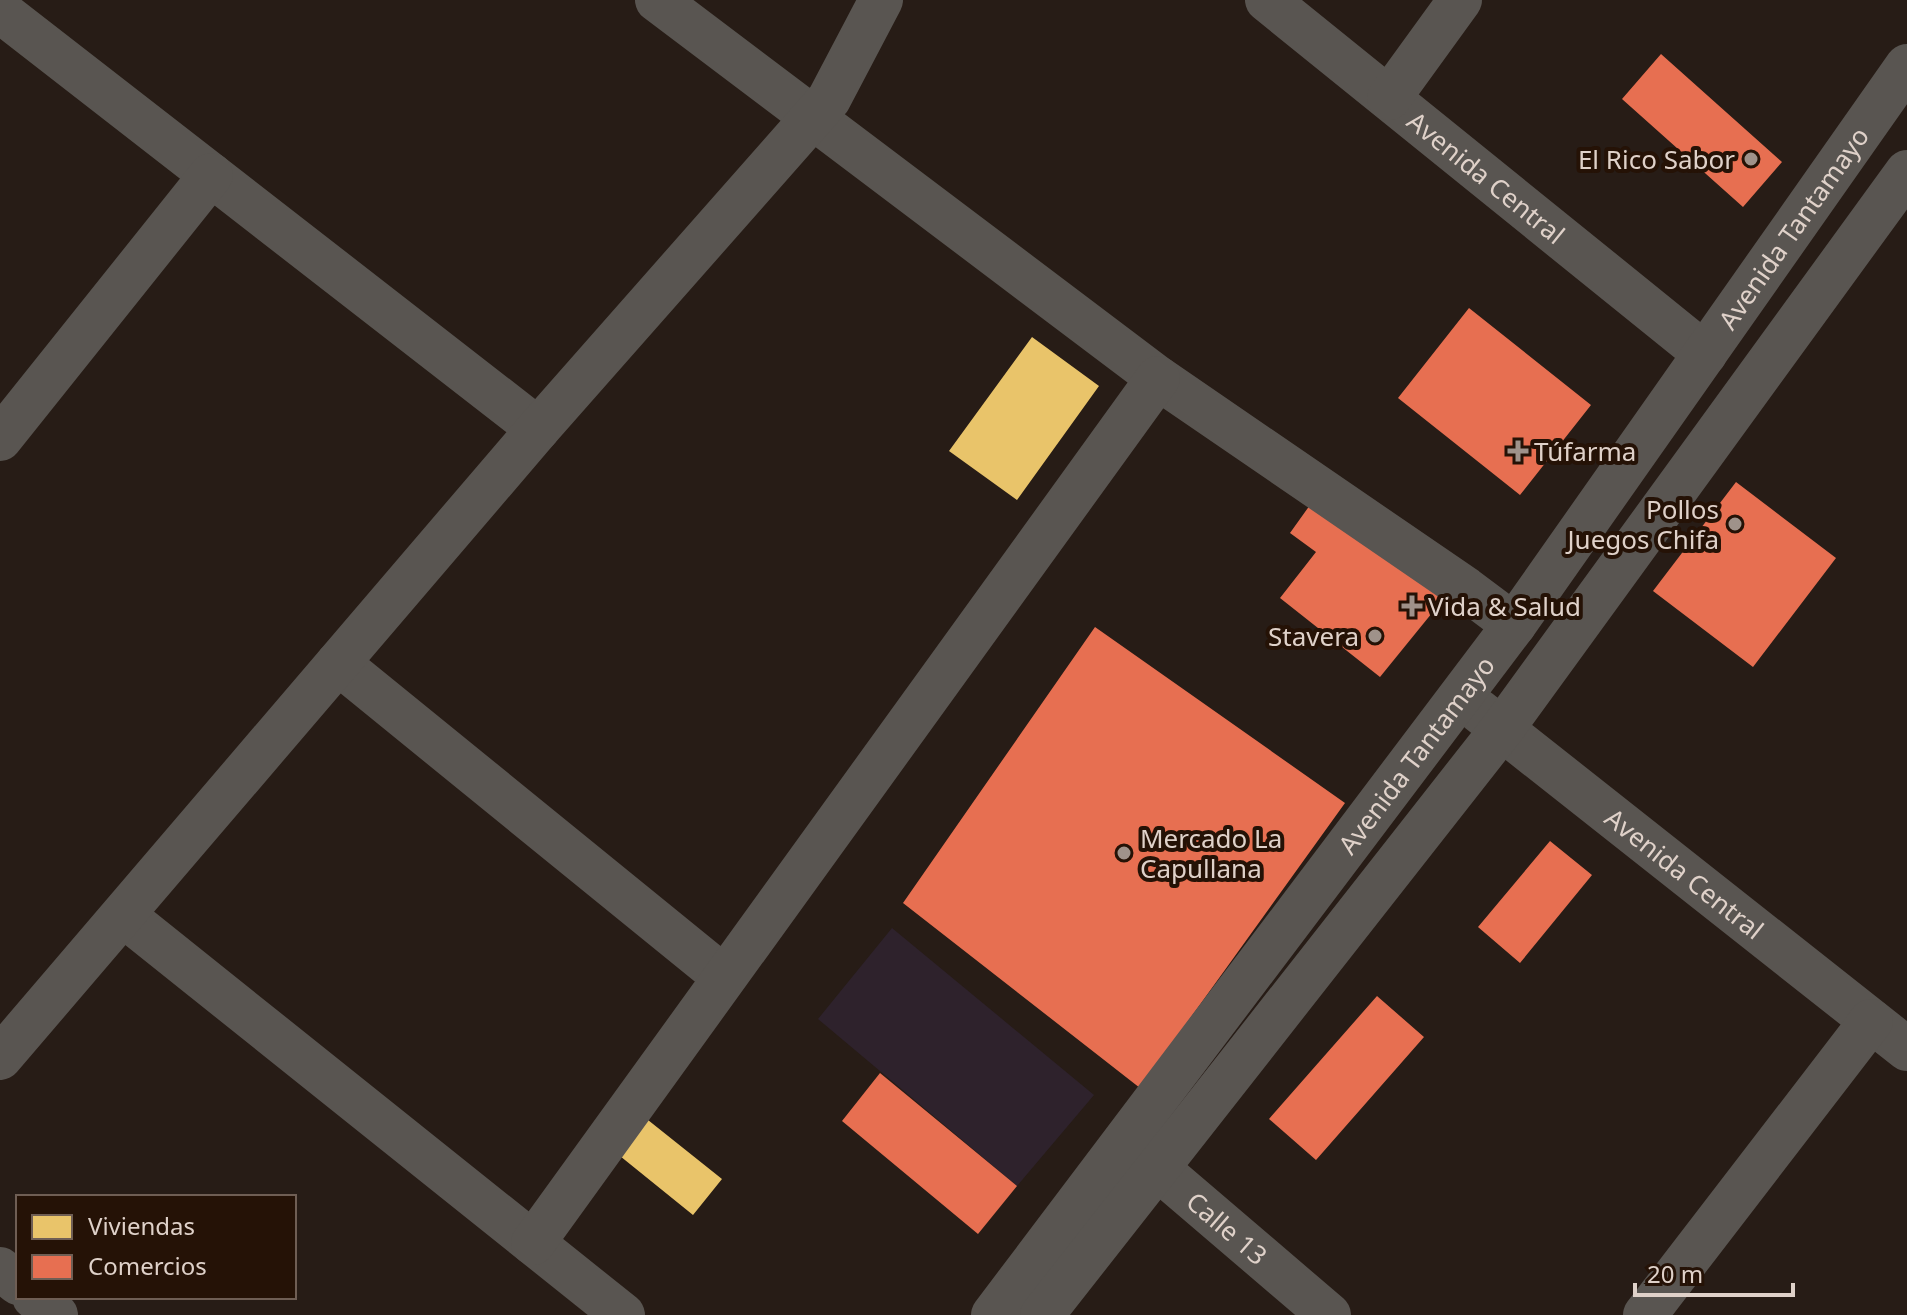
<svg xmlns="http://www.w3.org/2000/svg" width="1907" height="1315" font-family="'Noto Sans',sans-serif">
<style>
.education{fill:#2e222c}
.homes{fill:#e9c46a}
.shops{fill:#e76f51}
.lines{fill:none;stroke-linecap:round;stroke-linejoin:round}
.minor{stroke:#595551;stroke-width:44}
.poi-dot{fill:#9f928a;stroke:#251206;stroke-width:3}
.labels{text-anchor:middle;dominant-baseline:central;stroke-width:8;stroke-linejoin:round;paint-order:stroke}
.poi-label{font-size:26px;fill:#dfd1c9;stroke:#251206;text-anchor:end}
.street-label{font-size:26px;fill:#dfd1c9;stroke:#251206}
</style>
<rect width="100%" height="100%" fill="#271c16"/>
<path class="education" d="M892,928l202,167 -77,91 -199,-167z"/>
<path class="homes" d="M1032,337l67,49 -82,114 -68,-49z
M648,1120l74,59 -29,36 -73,-59z"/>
<path class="shops" d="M1661,54l121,108 -39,45 -121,-108z
M1469,308l122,97 -71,90 -122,-97z
M1736,482l100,76 -83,109 -100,-76z
M1315,498l130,99 -65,80 -100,-79 36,-46 -26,-19z
M1095,627l250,176 -205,285 -237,-185z
M1550,841l42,34 -72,88 -42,-36z
M1377,996l47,41 -108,123 -47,-41z
M880,1073l137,113 -39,48 -136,-113z"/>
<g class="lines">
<g class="minor">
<path d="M657,0l501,378 308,211 48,36"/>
<path id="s1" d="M1267,0l438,354"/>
<path d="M0,11l538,418"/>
<path d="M1389,98l71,-98"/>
<path d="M0,439l211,-264"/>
<path d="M338,663l386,314"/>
<path id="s2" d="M1479,711l428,338"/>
<path d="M123,915l500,400"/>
<path d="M0,1058l538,-629 291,-330 52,-99"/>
<path id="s3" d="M1136,1150l193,165"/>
<path d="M533,1243l625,-865"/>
<path d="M0,1269l18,14"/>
<path d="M34,1297l22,18"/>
<path id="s4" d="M993,1315l521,-690 393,-559"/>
<path d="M1042,1315l460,-586 405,-557"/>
<path d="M1645,1315l226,-294"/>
</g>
</g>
<g class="poi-dot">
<circle cx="1751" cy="159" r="8"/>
<path d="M1514 439h8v8h8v8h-8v8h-8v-8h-8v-8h8z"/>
<circle cx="1735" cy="524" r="8"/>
<path d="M1408 594h8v8h8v8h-8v8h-8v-8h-8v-8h8z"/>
<circle cx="1375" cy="636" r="8"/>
<circle cx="1124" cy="853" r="8"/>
</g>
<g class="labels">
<g class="poi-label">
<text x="1735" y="159">El Rico Sabor</text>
<text x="1534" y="451" text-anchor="start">Túfarma</text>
<text x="1719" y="509">Pollos<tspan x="1719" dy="30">Juegos Chifa</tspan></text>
<text x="1428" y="606" text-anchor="start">Vida &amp; Salud</text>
<text x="1359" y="636">Stavera</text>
<text x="1140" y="838" text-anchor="start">Mercado La<tspan x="1140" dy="30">Capullana</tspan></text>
</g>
<g class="street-label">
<text stroke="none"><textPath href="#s1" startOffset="282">Avenida Central</textPath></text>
<text stroke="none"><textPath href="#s4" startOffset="1350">Avenida Tantamayo</textPath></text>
<text stroke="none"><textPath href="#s4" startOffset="702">Avenida Tantamayo</textPath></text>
<text stroke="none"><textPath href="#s2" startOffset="262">Avenida Central</textPath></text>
<text stroke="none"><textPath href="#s3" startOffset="120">Calle 13</textPath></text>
</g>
</g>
<rect x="16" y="1195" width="280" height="104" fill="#251206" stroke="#6f5e54" stroke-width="2"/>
<rect x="32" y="1215" width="40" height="24" fill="#e9c46a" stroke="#6f5e54" stroke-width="2"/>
<text x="88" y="1235" font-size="24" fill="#dfd1c9">Viviendas</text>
<rect x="32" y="1255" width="40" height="24" fill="#e76f51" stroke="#6f5e54" stroke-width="2"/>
<text x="88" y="1275" font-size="24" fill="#dfd1c9">Comercios</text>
<path d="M1635 1283v12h158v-12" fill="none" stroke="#dfd1c9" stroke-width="4"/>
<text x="1647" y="1283" font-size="24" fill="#dfd1c9" stroke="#251206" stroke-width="6" paint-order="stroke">20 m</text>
</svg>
